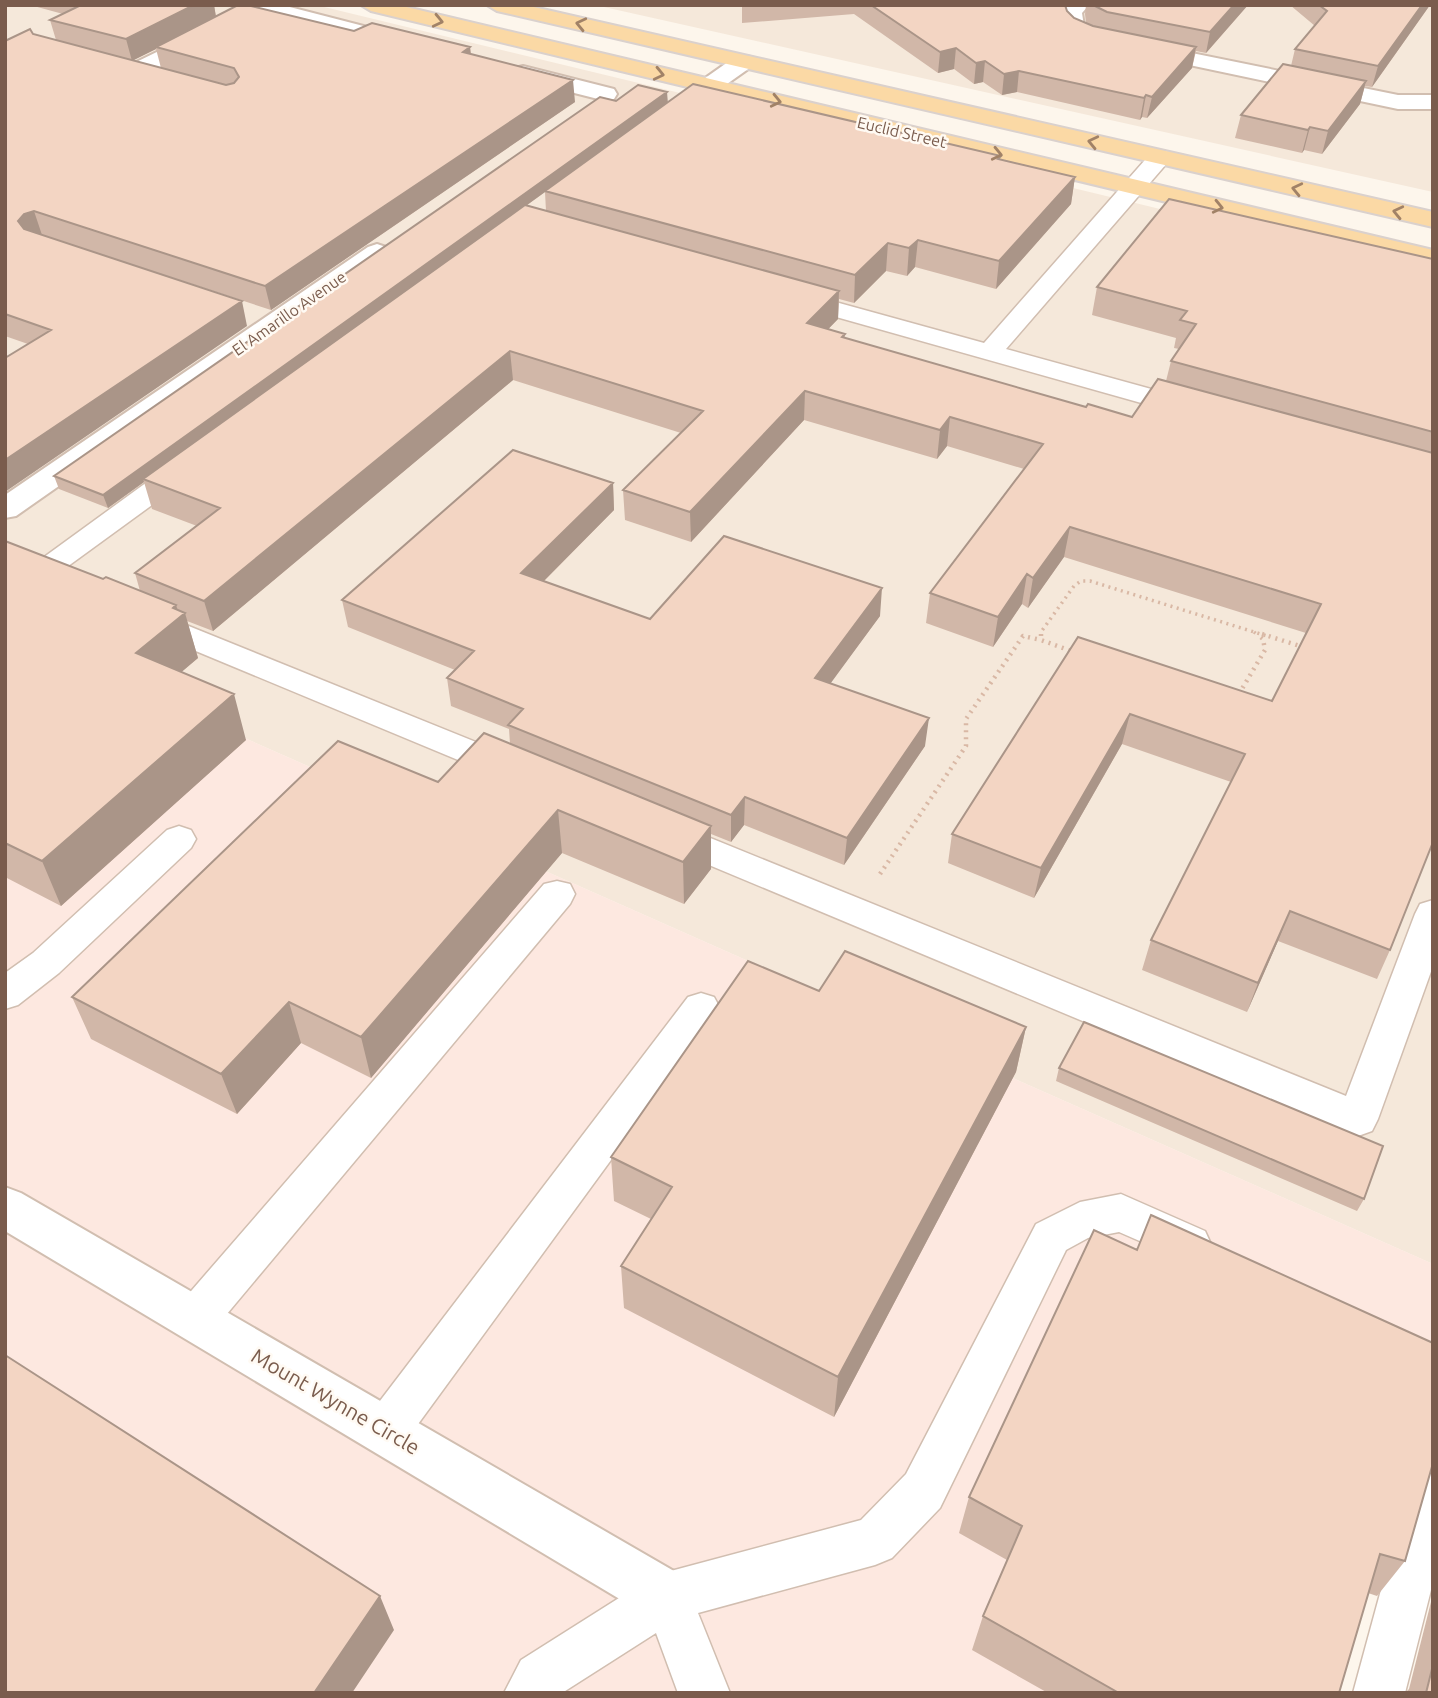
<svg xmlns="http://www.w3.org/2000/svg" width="1438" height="1698" font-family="Ubuntu,sans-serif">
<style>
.residential{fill:#f5e8da}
.commercial{fill:#fde8e0}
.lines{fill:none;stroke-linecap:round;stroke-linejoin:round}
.lane-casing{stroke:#d1beb0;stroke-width:3}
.street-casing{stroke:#d1beb0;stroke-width:4}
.primary-casing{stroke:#dad1cd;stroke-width:4}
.path-far1{stroke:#d9b8a5;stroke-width:3.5;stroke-dasharray:2 4.5;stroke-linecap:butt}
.path{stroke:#d9b8a5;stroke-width:4.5;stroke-dasharray:2 5;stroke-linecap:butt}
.lane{fill:#fff;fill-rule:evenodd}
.street{fill:#fff;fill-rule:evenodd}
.primary{fill:#fbd9a5;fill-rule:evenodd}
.wall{fill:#d1b7a8;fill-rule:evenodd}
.shaded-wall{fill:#aa9588}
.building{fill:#f3d5c3;stroke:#aa9588;stroke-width:2}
.oneway{stroke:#a18267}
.labels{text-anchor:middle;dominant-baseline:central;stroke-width:5;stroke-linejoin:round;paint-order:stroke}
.far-street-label{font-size:16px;fill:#7a5c4d;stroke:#fffaf3}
.near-street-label{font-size:21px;fill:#7a5c4d;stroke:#fffaf3}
</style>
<rect width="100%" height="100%" fill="#fdf6ec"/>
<path class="residential" d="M5,5h311l1117,270v989l-1428,-632z
M595,5h838v187z"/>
<path class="commercial" d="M5,632l1428,632v93l-101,336h-1327z"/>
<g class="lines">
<g class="lane-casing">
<path id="lane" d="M1160,151l8,1 3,5 -3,5 -162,187 196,54 4,6 -4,6 -9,2 -9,-2 -401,-113 -3,-5 3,-5 9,-2 192,53 168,-191z
M186,459l10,2 4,6 -4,6 -136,99 12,5 4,7 -4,7c-16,4 -38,-3 -48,-17l5,-6 147,-107z
M149,610l374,151 5,8 -5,8 -12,4 -12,-4 -361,-150 -4,-7 4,-7z
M666,820l680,276 69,-182 5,-10 13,-4v66l-55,153 -6,12 -14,5 -704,-294 -5,-9 5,-9z
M179,826l12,4 5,9 -5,9 -132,125 -41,32 -13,4v-36l28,-20 134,-123z
M557,881l13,3 5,10 -5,10 -359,429 -16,6 -16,-6 -6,-14 6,-14 365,-421z
M701,993l13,4 6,11 -6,11 -312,427 -16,6 -16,-6 -7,-16 7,-16 318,-417z
M1121,1194l84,37 6,13 -6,13 -15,6 -71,-31 -31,6 -22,12 -126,258 -48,50 -17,7 -177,48 32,80h-52l-22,-60 -94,60h-58l17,-33 128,-81 18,-7 194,-52 45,-46 130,-250 44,-22z
M1433,1464v118l-28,111h-52l56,-206 7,-17z"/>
</g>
<g class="street-casing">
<path id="street" d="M247,5h35l132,34 4,4 -4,4 -7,2 -157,-40z
M1067,5h22l-7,8 2,13 19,9 295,60h35v14h-35l-308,-65c-21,-9 -26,-8 -28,-32z
M204,29l7,2 4,4 -4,4 -69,38h-16l-3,-5 3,-5z
M743,56l8,1 3,5 -3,5 -34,24h-16l-3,-5 3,-5 34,-24z
M523,66l91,23 3,5 -3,5 -8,2 -91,-23 -3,-5 3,-5z
M377,244l9,3 4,5 -4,5 -370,259 -11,2v-23l363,-248z
M5,1187l16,6 665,385 8,19 -8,19 -19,8 -19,-8 -643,-385z"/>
</g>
<g class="primary-casing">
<path id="primary" d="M361,5h37l1035,245v16l-1062,-255z
M487,5h38l908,207v15l-936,-216z"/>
</g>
<path class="path-far1" d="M1254,632l5,4
M1041,636v-4l33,-46 7,-5h9l177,55"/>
<path class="path" d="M1041,634v6l33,12
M1262,634l41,13
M1239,694l26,-44 -2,-11 -6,-5
M880,874l86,-128v-27l57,-83 18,4"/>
<use href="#lane" class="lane"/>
<use href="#street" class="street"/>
<use href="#primary" class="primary"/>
</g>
<path class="wall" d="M30,5h184l2,12 138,14 116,16 1,7 104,48 -304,208 -229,-75 205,91 -219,18 -23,-8v-295l28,-7 23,6 -6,-20 13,-6zM156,49l5,19 -28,-8z
M737,5h328l2,6 7,7 12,5 -1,-9 1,-9h162l-42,48 -10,-2 -4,17 -45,50 -5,-1 -2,3 -123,-28 -15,3 -19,-13 -9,2 -20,-15 -16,4 -84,-59 -112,9v-17z
M1290,5h140l-58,82 -7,-1 -5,18 -38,50 -18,-4 -2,3 -67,-15 6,-23 50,-49 4,-17 20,-23z
M616,101l52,1 332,57 75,18 -4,27 -75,85 -81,-22 -8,9 -21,-5 -32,32 -15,-4 -1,20 -10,10 17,5v4l241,69 46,10 34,-36 5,-20 8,-12 -5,-1 2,-10 -84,-23 5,-28 336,-28v583l-43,108 -13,29 -99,-38 -31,71 -105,-42 9,-30 80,-158 -109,-38 -88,154 -86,-35 4,-29 126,-197 194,64 34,-68 -242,-76 -36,51 -6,-4 -29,43 -67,-24 4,-30 94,-124 -77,-23 -10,13 -133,-39 -113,122 -66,-22 -2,-30 58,-57 -168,-53 -300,251 -26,-10 11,37 -17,14 65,68 -185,166 -56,-29v-336l98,38 37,12 -5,-18 62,-47 -45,-17 -8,-27 -36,26 -49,-19 -5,-13zM545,192l1,19 -19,-6z
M613,483l1,27 -70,71 106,38 230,-3 -50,67 95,63 -81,119 -100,-40 -13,17 -20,-8v35l-27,35 -122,-51 -191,225 -70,-35 -64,71 -146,-75 -19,-42 366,-215 72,-38 -1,-15 -58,-23 -4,-28 8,-8 -107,-43 -6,-27z
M819,991l207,36 -10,45 -182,345 -210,-109 -3,-42 30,-47 -37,-18 -3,-44z
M1059,1068l305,131 -7,12 -301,-130z
M1094,1230l311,331 -28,35 -9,-3 -29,100h-291l-76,-43 11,-34 24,-56 -48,-27 10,-36z
M1433,1594v99h-28l4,-4z"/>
<path class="shaded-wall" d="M194,5h20l2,12 -60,30v2l-24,12 -6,-22z
M1234,5h14l-42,48 4,-21z
M1422,5h8l-58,82 6,-21z
M470,47l2,22 -9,-17z
M1196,47l-4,21 -45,50 5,-21z
M956,48l-2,21 -16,4 2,-21z
M985,61l-2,21 -9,2 2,-21z
M1019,71l-2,21 -15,3 2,-21z
M573,80l2,22 -304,208 -6,-24z
M1366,81l-6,23 -38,50 6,-23z
M667,92l1,12 -123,87v1l-399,288 -3,-1 1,3 -36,26 -5,-13z
M1146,95l-4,22 -2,3 4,-22z
M1310,127l-6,23 -2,3 6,-23z
M1075,177l-4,27 -75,85 3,-28z
M34,211l8,24 -11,3 -13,-17 6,-7z
M918,240l-3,27 -8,9 2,-28z
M888,243l-2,28 -32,32 1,-28z
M839,291l-1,28 -32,33 1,-29z
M242,301l5,25 -242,166v-32z
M510,351l3,29 -300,251 -9,-30z
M805,391l-1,29 -113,122 -1,-30z
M950,417l-3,29 -10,13 3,-29z
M613,483l1,27 -90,91 -3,-28z
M1070,527l-6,30 -36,51 5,-30z
M1027,574l-5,30 -29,43 5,-30z
M882,588l-2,28 -66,90 1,-28z
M176,605l4,12 5,-4 13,45 -47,40 -15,-45z
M234,694l12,46 -185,166 -19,-45z
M1130,714l-8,30 -88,154 7,-30z
M929,718l-4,28 -81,119 3,-27z
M745,797l-1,28 -13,17v-27z
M558,810l4,43 -191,225 -10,-41z
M711,826v43l-27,35 -1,-42z
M1290,911l-12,30 -31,71 11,-29z
M289,1002l12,41 -64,71 -16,-40z
M1026,1027l-10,45 -182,345 4,-40z
M380,1596l14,34 -42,63h-38z"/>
<path class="building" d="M81,5h113l-68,34 -76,-19z
M238,5h9l107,26 18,-8 98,24 -7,5 110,28 -308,206 -231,-75 -10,3 -6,7 6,8 218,72 -237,159v-102l46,-28 -46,-16v-273l25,-12 3,5 193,51 8,-2 5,-6 -5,-9 -78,-21z
M871,5h194l2,6 7,7 19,8 103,21 -44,50 -6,-2 -2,3 -125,-27 -15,3 -19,-13 -9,2 -20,-15 -16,4z
M1093,5h141l-24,27 -103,-20z
M1319,5h103l-44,61 -83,-17 32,-38z
M1283,64l83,17 -38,50 -18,-4 -2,3 -67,-15z
M693,84l308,72 -3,3 77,18 -76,84 -81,-21 -9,8 -21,-5 -33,32 -310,-84z
M638,85l29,7 -564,403 -49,-19 546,-379 16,4z
M1169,199l264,60v173l-262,-71 25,-37 -16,-4 7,-9 -90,-24z
M525,205l314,86 -32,32 38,11 -3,3 244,70 2,-3 44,13 26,-38 275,74v389l-43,108 -100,-39 -32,72 -107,-43 94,-186 -115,-40 -89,154 -89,-34 126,-197 194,64 49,-97 -251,-77 -37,51 -6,-4 -29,43 -68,-24 113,-149 -93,-27 -10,13 -135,-39 -115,121 -67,-22 80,-79 -193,-60 -306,250 -69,-28 85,-65 -77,-29z
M513,450l100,33 -92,90 129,46 74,-83 158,52 -67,90 114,40 -82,120 -102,-41 -14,18 -223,-90 15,-16 -76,-31 27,-27 -132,-51z
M5,541l98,38 3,-2 70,28 -3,3 12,5 -49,40 98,41 -192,167 -37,-18z
M484,733l227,93 -28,36 -125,-52 -197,227 -72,-35 -68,72 -149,-77 266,-256 100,41z
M845,951l181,76 -188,350 -217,-111 51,-79 -61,-30 137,-196 71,30z
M1084,1022l299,124 -19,53 -305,-131z
M1151,1215l282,128v120l-28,98 -25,-7 -41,139h-220l-136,-77 39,-90 -53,-29 125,-267 43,20z
M5,1355l375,241 -66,97h-309z
M1433,1665v28h-7z"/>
<defs><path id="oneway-chevron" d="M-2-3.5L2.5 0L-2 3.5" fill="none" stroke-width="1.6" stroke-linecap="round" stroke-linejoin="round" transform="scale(1.75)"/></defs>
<g class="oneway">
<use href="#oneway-chevron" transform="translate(438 21) rotate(13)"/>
<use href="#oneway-chevron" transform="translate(581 24) rotate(-167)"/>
<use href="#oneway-chevron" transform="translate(659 74) rotate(13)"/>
<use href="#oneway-chevron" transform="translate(776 101) rotate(13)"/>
<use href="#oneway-chevron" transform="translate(1093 142) rotate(-167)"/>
<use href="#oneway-chevron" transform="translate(997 154) rotate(13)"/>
<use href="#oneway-chevron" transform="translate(1297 189) rotate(-167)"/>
<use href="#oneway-chevron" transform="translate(1218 207) rotate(13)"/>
<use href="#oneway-chevron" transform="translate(1398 212) rotate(-167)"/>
</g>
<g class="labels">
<g class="far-street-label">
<text transform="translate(902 132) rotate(13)">Euclid Street</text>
<text transform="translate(289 313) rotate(-35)">El Amarillo Avenue</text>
</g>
<g class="near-street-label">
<text transform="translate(336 1401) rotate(30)">Mount Wynne Circle</text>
</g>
</g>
<rect width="1438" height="1698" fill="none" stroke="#7a5c4d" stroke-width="14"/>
</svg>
